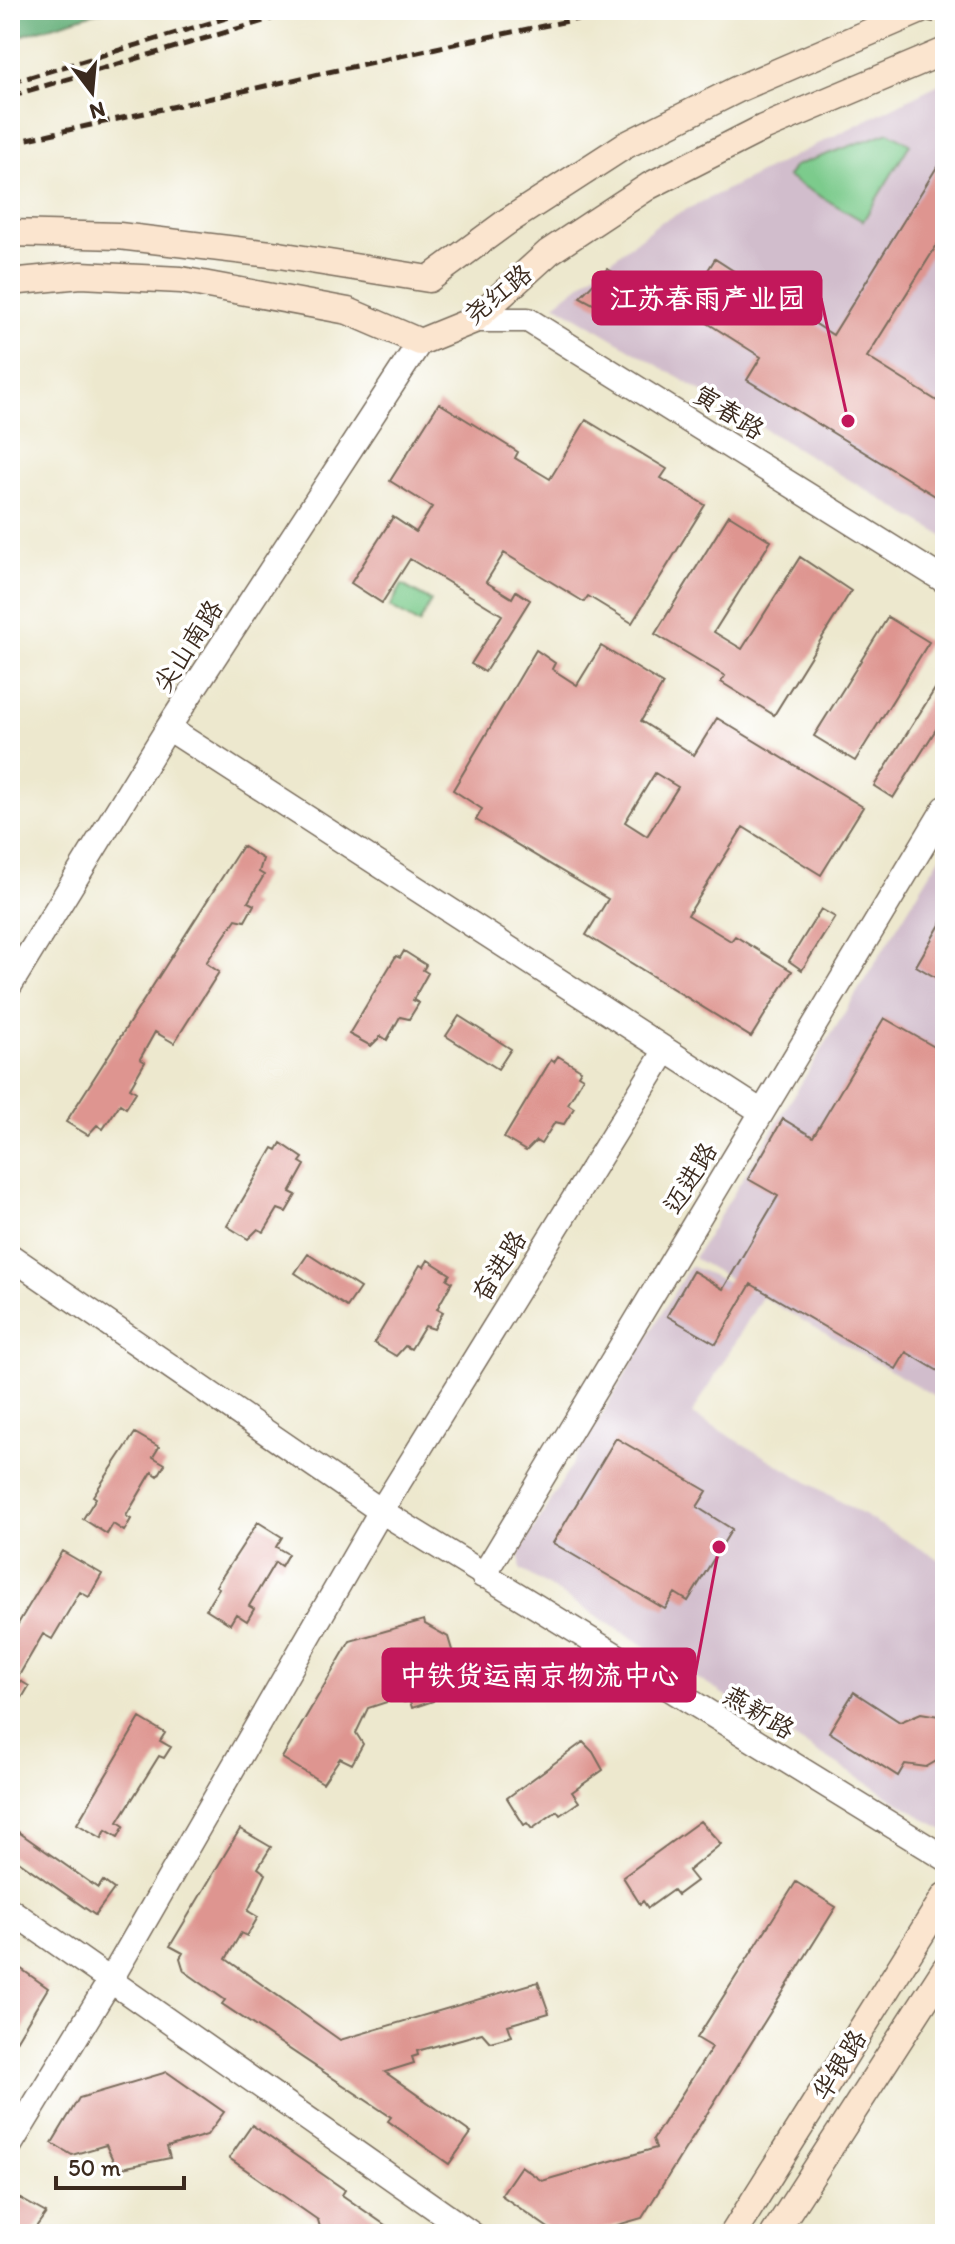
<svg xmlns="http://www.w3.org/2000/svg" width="955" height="2244" font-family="Itim,'LXGW WenKai TC',sans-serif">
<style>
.industrial{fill:#d1bdcc}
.green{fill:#7bcb8c;stroke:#5b7a55;stroke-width:2}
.forest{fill:#64af78;stroke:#506c4b;stroke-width:2}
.building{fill:#de9590;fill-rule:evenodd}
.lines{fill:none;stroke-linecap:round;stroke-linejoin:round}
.tertiary-casing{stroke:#796c5c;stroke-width:27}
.secondary-casing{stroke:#796c5c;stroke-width:29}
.tertiary{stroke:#fff;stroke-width:24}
.secondary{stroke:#fbe5cf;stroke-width:26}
.rail{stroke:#3b2a1e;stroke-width:5;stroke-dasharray:12 6;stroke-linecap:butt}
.secondary-bridge-casing{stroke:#796c5c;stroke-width:29;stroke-linecap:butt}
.secondary-bridge{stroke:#fbe5cf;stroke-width:26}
.labels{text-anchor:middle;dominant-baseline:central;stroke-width:7;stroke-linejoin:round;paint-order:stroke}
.street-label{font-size:26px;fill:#3b2a1e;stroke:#fff}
.leader{fill:none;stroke:#c2185b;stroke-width:3}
.callout-dot{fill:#c2185b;stroke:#fff;stroke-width:3}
.callout{fill:#c2185b;stroke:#c2185b;stroke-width:3}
.callout-label{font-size:28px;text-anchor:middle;font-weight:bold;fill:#fff}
</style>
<rect width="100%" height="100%" fill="#fff"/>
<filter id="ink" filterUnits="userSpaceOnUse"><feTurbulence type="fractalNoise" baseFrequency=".0125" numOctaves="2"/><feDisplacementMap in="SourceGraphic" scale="16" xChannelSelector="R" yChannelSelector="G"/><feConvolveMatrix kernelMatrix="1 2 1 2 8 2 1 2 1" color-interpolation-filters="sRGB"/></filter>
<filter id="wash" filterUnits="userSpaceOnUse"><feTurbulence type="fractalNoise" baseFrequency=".006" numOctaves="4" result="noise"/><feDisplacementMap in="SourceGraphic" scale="32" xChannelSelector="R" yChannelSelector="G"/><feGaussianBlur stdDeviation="1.8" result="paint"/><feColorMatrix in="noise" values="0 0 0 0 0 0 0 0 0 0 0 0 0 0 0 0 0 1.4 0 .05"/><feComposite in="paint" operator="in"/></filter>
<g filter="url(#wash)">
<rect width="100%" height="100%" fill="#ede8ce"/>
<path class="industrial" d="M943,82l2,1v454l-390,-233 104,-81z
M945,849v553l-183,-105 -70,117 253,149v268l-425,-262v-17l170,-286 64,27 -60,-35z"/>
<path class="green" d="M889,132l21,12 -47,77 -76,-44 7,-11z
M402,585l29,16 -12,23 -29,-17z"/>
<path class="forest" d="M10,10h95l-95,29z"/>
<g id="blocks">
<path class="building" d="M945,154v78l-78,125 78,49v96l-198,-122 14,-23 -90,-57 12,-19 13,8 19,-30 118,76z
M607,269l19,10 -20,32 -26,-14z
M439,403l79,49 -3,6 35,21 36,-59 81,49 -6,9 44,27 -73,118 -44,-27 -4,6 -80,-49 -18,29 26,16 4,-7 14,9 -45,72 -14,-8 31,-49 -92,-56 -28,44 -31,-20 42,-66 23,15 16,-25 -42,-26z
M729,515l42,26 -57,91 28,17 58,-92 51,34 -77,124 -53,-33 4,-6 -70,-42z
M888,617l41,25 -74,119 -41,-25z
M601,646l62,38 -22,37 53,34 23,-37 146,89 -42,68 -78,-48 -55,88 43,26 4,-5 57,35 -41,66 -165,-102 22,-36 -132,-79 6,-11 -29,-19 83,-140 19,13 -3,6 25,16zM655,773l23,14 -31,49 -22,-14z
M945,673v42l-52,83 -19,-12z
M242,846l21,13 -4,13 5,3 -16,27 6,3 -9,16 -9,-2 -30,44 13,9 -45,71 -19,-11 -15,27 5,3 -15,26 6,4 -10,16 -6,-4 -17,25 -6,-4 -9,10 -22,-13z
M821,909l14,8 -33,53 -13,-9z
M945,916v67l-29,-17z
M404,951l22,14 -3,5 5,3 -15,27 6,3 -10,16 -9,-2 -13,23 -6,-4 -10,10 -22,-12 47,-78 4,2z
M459,1016l52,33 -13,20 -52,-33z
M884,1018l61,35v322l-39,-23 -10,17 -145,-85 -35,60 -49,-28 26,-45 30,18 55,-93 -30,-17 35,-60 30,18z
M558,1056l23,14 -3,5 5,3 -15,26 6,4 -10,16 -9,-2 -14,22 -5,-3 -10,10 -22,-13 47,-78 3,2z
M281,1143l22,15 -3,4 5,3 -15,27 6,3 -10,17 -8,-3 -14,23 -6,-3 -10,10 -21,-13 46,-78 4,2z
M308,1254l52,34 -13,19 -52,-34z
M428,1260l22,14 -3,5 5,3 -15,27 6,3 -9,17 -9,-3 -14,23 -6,-3 -9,10 -22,-13 46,-78 4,2z
M135,1433l24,14 -6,10 12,7 -7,12 -6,-4 -26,44 5,3 -7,12 -11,-7 -6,10 -24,-15 13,-21 -3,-2z
M616,1438l91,53 -10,16 35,22 -44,72 -13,-8 -10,16 -112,-66z
M258,1522l24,15 -6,10 12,7 -7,12 -6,-4 -26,44 5,3 -7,12 -11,-7 -6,10 -24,-15 13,-21 -3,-2z
M62,1551l40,23 -13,23 -9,-5 -28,47 -9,-5 -26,45 12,7 -7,12 -12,-7v-54z
M424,1620l1,4 23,13 12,40 -5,1 1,4 -26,8 3,11 -21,7 -2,-7 -6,1 -2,-5 -34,11 -12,25 7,11 -11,20 -12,-6 -17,25 -41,-25 68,-117z
M854,1692l46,30 21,-9 24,4v39l-19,11 -21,-3 -7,12 -69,-44z
M140,1718l25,15 -5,8 11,6 -7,11 -5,-2 -41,66 6,4 -6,11 -12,-7 -4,8 -25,-14z
M583,1742l10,10 10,18 -31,22 7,10 -19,13 -3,-4 -25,18 -5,-6 -3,2 -17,-27z
M700,1821l21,23 -33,27 8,10 -19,14 -4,-5 -25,18 -5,-7 -3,3 -17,-27z
M10,1826l88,62 5,-7 11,8 -19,26 -85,-60z
M240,1829l31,18 -13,21 8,6 -18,37 10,6 -11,19 -6,-3 -15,26 114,81 198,-58 11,31 -41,12 4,11 -22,6 -8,-9 -21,6 -44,12 1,4 -6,2 2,6 -29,9 86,61 -22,31 -61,-43 3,-4 -169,-113 3,-4 -41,-29 -4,-13 3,-5 -13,-7z
M796,1882l40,25 -194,311 -56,16h-29l-56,-39 20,-29 21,15 114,-33 -3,-9 59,-92 -15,-9z
M10,1961l38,27 -38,63z
M167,2072l57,40 -17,23 -40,12 3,11 -53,11 -11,-24 -34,10 -20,-12 27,-45z
M252,2125l93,65 -3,5 56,39h-76l-4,-14 -89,-62z
M19,2198l27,15 -15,21h-21v-21z"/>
</g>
</g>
<g filter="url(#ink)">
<use href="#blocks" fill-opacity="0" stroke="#796c5c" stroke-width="2"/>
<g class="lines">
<g class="tertiary-casing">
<path id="tertiary" d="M474,320h54l417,261
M168,728l594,384
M10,985l158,-257 252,-386
M10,1256l371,255 564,347
M483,1576l462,-768
M10,1910l462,324
M10,2145l100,-164 271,-470 285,-461"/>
</g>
<g class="secondary-casing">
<path id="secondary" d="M10,233l109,3 160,19 150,24 79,-58
M10,282l71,-7 100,5 167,31 72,31 54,-22 75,-68 100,-66 114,-58 182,-77
M733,2234l212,-338
M774,2234l171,-265"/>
</g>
<use href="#tertiary" class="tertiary"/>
<use href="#secondary" class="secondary"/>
<path class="rail" d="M869,10l76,12
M10,83l243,-73
M10,96l291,-86
M10,143l453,-101 145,-29 39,-3"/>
<g class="secondary-bridge-casing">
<path id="secondary-bridge" d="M508,221l116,-75 114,-57 183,-79"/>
</g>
<use href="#secondary-bridge" class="secondary-bridge"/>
</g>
</g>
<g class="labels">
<g class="street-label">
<text transform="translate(498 294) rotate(-39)">尧红路</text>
<text transform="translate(729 412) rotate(32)">寅春路</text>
<text transform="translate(188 646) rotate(-57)">尖山南路</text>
<text transform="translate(690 1178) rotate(-59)">迈进路</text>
<text transform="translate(499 1266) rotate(-58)">奋进路</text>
<text transform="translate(759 1712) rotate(31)">燕新路</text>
<text transform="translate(839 2065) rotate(-58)">华银路</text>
</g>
</g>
<path class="leader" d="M848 421L821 298M719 1547L695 1675"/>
<g class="callout-dot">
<circle cx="848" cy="421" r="8"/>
<circle cx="719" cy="1547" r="8"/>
</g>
<g class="callout">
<rect x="593" y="272" width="228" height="52" rx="8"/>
<rect x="383" y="1649" width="312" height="52" rx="8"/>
</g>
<g class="callout-label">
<text x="707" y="308">江苏春雨产业园</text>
<text x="539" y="1685">中铁货运南京物流中心</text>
</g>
<rect width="955" height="2244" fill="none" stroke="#fff" stroke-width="40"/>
<g transform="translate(92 92) rotate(164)" stroke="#ffffff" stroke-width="6" paint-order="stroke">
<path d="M0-6L14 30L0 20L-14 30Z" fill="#3b2a1e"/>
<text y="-12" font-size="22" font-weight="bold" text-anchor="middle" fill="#3b2a1e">N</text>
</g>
<path d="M56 2176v12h128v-12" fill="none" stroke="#3b2a1e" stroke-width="4"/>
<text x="68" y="2176" font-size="24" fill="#3b2a1e" stroke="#ffffff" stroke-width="6" paint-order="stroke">50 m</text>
</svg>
